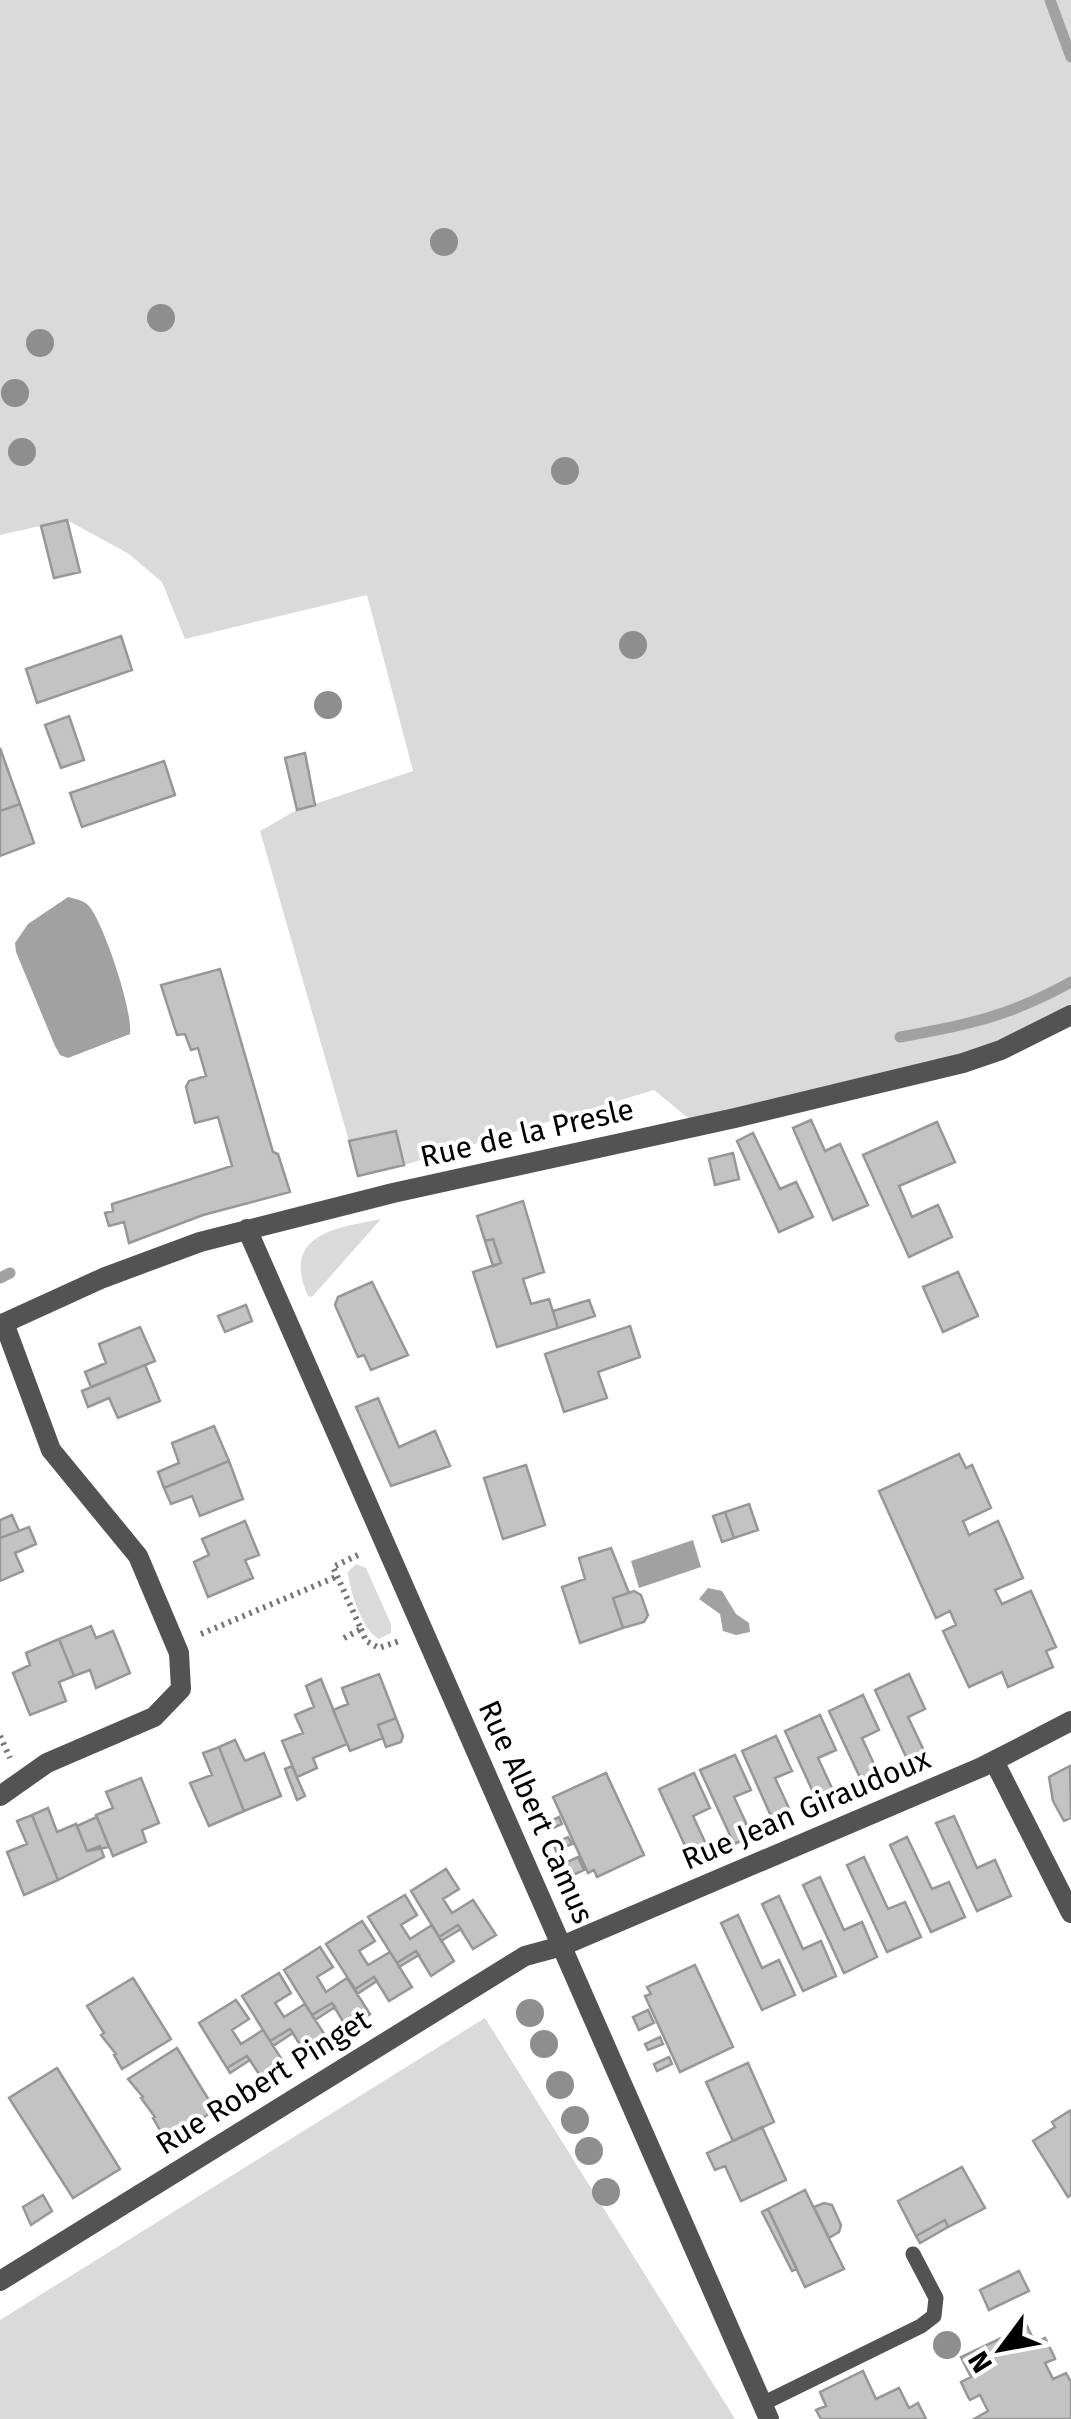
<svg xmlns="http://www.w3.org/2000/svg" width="1071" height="2419" font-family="'Fira Sans',sans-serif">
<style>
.green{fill:#dadada}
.water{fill:#a1a1a1}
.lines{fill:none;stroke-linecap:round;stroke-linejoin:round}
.stream{stroke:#a1a1a1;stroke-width:11}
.building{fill:#c3c3c3;stroke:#979797;stroke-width:2.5}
.path{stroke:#757575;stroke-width:6;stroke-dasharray:2.5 5;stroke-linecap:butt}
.lane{stroke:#535353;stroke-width:15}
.street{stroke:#535353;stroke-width:20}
.tree{fill:#8e8e8e}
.labels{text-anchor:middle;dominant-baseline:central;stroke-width:8;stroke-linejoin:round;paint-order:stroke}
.street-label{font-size:30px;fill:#000;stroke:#fff}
</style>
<rect width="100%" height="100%" fill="#fff"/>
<path class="green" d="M0,0h1071v1015l-70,35 -303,76 -44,-36 -250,75 -8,-34 -47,10 -89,-310 37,-21 116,-39 -46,-176 -182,44 -23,-57 -33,-28 -62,-34 -67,15z
M381,1219l-69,78 -4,-1c-27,-61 27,-68 73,-77z
M356,1564l10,4 25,56v9l-12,6c-16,-8 -30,-49 -31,-67z
M485,2018l250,401h-735v-99z"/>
<path class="water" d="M68,897c8,2 15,3 21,9 15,18 44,105 41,128l-62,24 -8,-3 -5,-9 -39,-94 -1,-9 13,-19z
M693,1540l8,27 -62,21 -8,-27z
M708,1588l14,3 14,23 13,9 1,9 -14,3 -13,-4 -3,-17 -21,-15z"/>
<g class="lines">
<path class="stream" d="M1050,0l21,57
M900,1037c68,-12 110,-21 171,-55
M0,1278l10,-5"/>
</g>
<path class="building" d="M67,520l13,52 -26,6 -13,-52z
M121,636l11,34 -95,33 -11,-34z
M69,716l15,44 -23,8 -16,-43z
M0,748l20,56 -20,7z
M305,753l10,52 -18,5 -12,-52z
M164,761l11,34 -93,32 -12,-34z
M20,804l14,39 -34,13v-45z
M220,969l53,183 5,2 12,38 -87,23 -74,28 -5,-21 -15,4 -4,-13 8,-2 -1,-7 120,-38 -14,-49 -23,6 -9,-36 3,-6 17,-5 -8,-28 -7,2 -6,-16 -8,1 -16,-50z
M811,1120l14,31 15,-7 28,61 -35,15 -40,-92z
M937,1122l18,40 -56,24 13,31 26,-12 14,32 -43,20 -46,-102z
M396,1131l8,34 -46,11 -9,-35z
M753,1133l27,56 16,-7 17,35 -34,15 -42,-91z
M733,1153l6,26 -24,6 -6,-26z
M523,1201l21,71 -21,7 8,25 18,-5 9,29 -61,19 -24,-75 28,-9 -8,-24 -8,2 -8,-25z
M493,1239l8,24 -8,3 -8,-25z
M958,1272l20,44 -35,16 -20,-45z
M372,1282l36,73 -37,15 -7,-15 -6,2 -23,-52 3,-8z
M589,1300l6,16 -37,12 -5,-17z
M246,1305l6,16 -27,11 -7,-16z
M630,1326l10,31 -42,15 9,26 -43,14 -19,-58z
M140,1327l15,34 -64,26 -6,-15 21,-9 -7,-19z
M145,1365l15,36 -42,17 -9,-20 -21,9 -6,-16z
M378,1398l21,49 36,-16 15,35 -59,20 -35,-79z
M214,1426l15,35 -65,27 -6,-16 21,-9 -7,-20z
M959,1454l7,14 6,-3 19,43 -28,13 6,14 29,-14 25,57 -28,12 7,14 29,-13 25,56 -10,4 7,16 -45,20 -6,-15 -33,15 -26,-56 13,-6 -6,-14 -14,7 -57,-127z
M229,1461l14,38 -43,17 -8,-20 -21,8 -7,-16z
M526,1465l19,60 -42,14 -19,-61z
M749,1504l9,26 -24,8 -9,-26z
M725,1512l9,26 -12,4 -9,-26z
M12,1515l7,16 -19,7v-18z
M245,1521l14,34 -14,5 8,18 -45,19 -14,-35 15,-7 -7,-16z
M29,1527l7,17 -21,9 8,18 -23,10v-43z
M611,1548l18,45 -16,5 10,30 -43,15 -18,-56 23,-8 -6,-21z
M634,1591l7,4 7,20 -4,7 -21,6 -10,-30z
M91,1626l5,12 17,-7 17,42 -34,15 -6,-18 -16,6 -15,-37z
M59,1639l15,37 -15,6 7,19 -36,14 -17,-42 17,-8 -4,-12z
M379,1674l17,44 -18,7 5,13 -33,13 -17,-41 15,-6 -6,-16z
M909,1674l16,35 -17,8 18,38 -17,8 -34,-73z
M321,1679l26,65 -34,14 4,10 -20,9 -15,-36 21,-8 -8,-18 19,-8 -8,-21z
M863,1695l16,35 -17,8 18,39 -17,7 -34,-73z
M820,1715l16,35 -18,8 18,39 -17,8 -34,-74z
M396,1718l7,18 -2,6 -15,5 -8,-22z
M776,1736l16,35 -17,7 18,39 -18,8 -33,-74z
M235,1740l10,21 19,-8 17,43 -37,15 -25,-64z
M219,1747l25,64 -35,15 -19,-43 22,-8 -9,-22z
M735,1755l16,35 -17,7 18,39 -18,8 -34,-74z
M292,1766l13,30 -8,4 -12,-31z
M1070,1766l1,52 -7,3 -11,-20 -4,-24z
M606,1773l38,82 -47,22 -3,-7 -6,3 -35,-76z
M694,1773l16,35 -17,8 18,39 -18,8 -34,-74z
M141,1778l18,45 -17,7 4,12 -33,14 -17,-41 17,-7 -7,-16z
M48,1808l9,24 19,-8 11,27 13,-5 4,11 -46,23 -26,-65z
M32,1815l26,65 -34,15 -17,-43 20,-8 -10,-23z
M954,1816l23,52 18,-8 16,36 -34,15 -41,-88z
M97,1817l12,30 -22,4 -10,-25z
M559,1817l3,7 -15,7 -3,-7z
M568,1837l4,7 -16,7 -3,-7z
M907,1837l25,52 17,-7 16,35 -34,15 -41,-87z
M578,1857l6,13 -15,7 -6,-13z
M864,1857l24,52 17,-7 16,35 -34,15 -40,-87z
M446,1869l13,20 -16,10 9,14 21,-13 23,35 -23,14 -15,-24 -19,12 -28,-46z
M820,1877l24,53 18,-8 15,35 -33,16 -41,-88z
M405,1895l12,20 -16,10 9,14 22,-14 22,36 -23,15 -15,-25 -19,12 -29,-46z
M779,1896l24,53 18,-8 15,35 -33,15 -41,-87z
M738,1915l24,53 17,-8 16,35 -33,15 -41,-87z
M362,1921l13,20 -16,10 9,14 22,-13 22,35 -23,14 -15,-24 -19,12 -29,-45z
M458,1925l3,4 -20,12 -2,-4z
M320,1947l13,20 -16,10 9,15 21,-14 23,36 -23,14 -15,-25 -20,12 -28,-45z
M416,1951l3,4 -20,12 -2,-4z
M695,1965l38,82 -53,25 -35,-76 6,-2 -4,-7z
M279,1973l12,20 -16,10 9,14 21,-13 23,36 -22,14 -16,-25 -20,12 -28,-45z
M374,1977l3,4 -20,13 -2,-5z
M133,1978l38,61 -49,30 -8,-14 2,-1 -15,-19 3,-2 -17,-27z
M236,2000l13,19 -17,11 9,14 22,-14 23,36 -23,14 -16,-24 -20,12 -28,-45z
M332,2003l3,4 -20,13 -3,-5z
M648,2010l6,13 -15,7 -6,-13z
M290,2029l3,4 -20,13 -3,-5z
M660,2037l3,7 -15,6 -3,-6z
M177,2048l38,62 -46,29 -5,-8 -3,1 -8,-14 2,-1 -14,-19 2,-1 -15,-18z
M247,2056l3,4 -20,13 -3,-5z
M669,2057l3,7 -15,7 -3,-7z
M748,2063l26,59 -41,19 -27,-59z
M57,2068l63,101 -47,29 -64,-100z
M1071,2110v85l-3,2 -35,-56 22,-14 -3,-5z
M762,2127l24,53 -45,21 -16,-35 -10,4 -8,-17z
M962,2167l23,41 -37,19 -3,-7 -29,16 -18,-35z
M805,2190l39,79 -39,18 -37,-78z
M43,2195l9,16 -21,14 -8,-18z
M824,2203l8,2 9,20 -2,7 -10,6 -15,-31z
M768,2209l29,60 -5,2 -30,-59z
M945,2220l3,7 -28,16 -4,-7z
M1019,2271l10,20 -40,19 -9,-20z
M1027,2326l8,17 10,-5 9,18 1,3 -10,4 8,16 13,-6 5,9v37h-97l14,-8 -8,-16 -10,5 -2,-3 -7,-15 10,-5 -10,-20z
M863,2371l13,28 23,-11 10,20 9,-5 8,16h-105l-5,-9 10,-4 -6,-14z"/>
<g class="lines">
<path class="path" d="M361,1629l5,12 13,7 20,-7
M201,1634l137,-58
M344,1638l17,-9 -28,-62 29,-14
M0,1736l10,22"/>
<path class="lane" d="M762,2404l159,-78 13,-10 2,-18 -23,-44"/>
<path class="street" d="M247,1229l522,1190
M0,1325l103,-47 97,-36 193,-49 342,-75 228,-55 38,-13 70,-35
M994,1761l77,152
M0,1796l47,-33 107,-46 27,-28 -2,-36 -41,-97 -87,-106 -47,-127
M0,2281l525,-325 37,-10 420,-179 89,-46"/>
</g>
<g class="tree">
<circle cx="444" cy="242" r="14"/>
<circle cx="161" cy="318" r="14"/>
<circle cx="40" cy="343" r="14"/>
<circle cx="15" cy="393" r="14"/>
<circle cx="22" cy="452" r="14"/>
<circle cx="565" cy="471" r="14"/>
<circle cx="633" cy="645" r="14"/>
<circle cx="328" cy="705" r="14"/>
<circle cx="530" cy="2013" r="14"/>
<circle cx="544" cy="2044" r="14"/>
<circle cx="560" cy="2085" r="14"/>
<circle cx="575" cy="2120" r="14"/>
<circle cx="589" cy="2151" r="14"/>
<circle cx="606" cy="2192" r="14"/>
<circle cx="947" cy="2345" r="14"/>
</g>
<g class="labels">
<g class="street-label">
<text transform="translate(527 1133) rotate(-13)">Rue de la Presle</text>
<text transform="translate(806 1809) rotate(-23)">Rue Jean Giraudoux</text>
<text transform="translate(536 1812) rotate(66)">Rue Albert Camus</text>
<text transform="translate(263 2082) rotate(-32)">Rue Robert Pinget</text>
</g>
</g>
<g transform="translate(1001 2349) rotate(238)" stroke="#ffffff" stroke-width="8" paint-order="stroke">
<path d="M0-8L18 38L0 25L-18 38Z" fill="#000000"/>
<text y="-15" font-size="28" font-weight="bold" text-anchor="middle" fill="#000000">N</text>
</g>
</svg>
